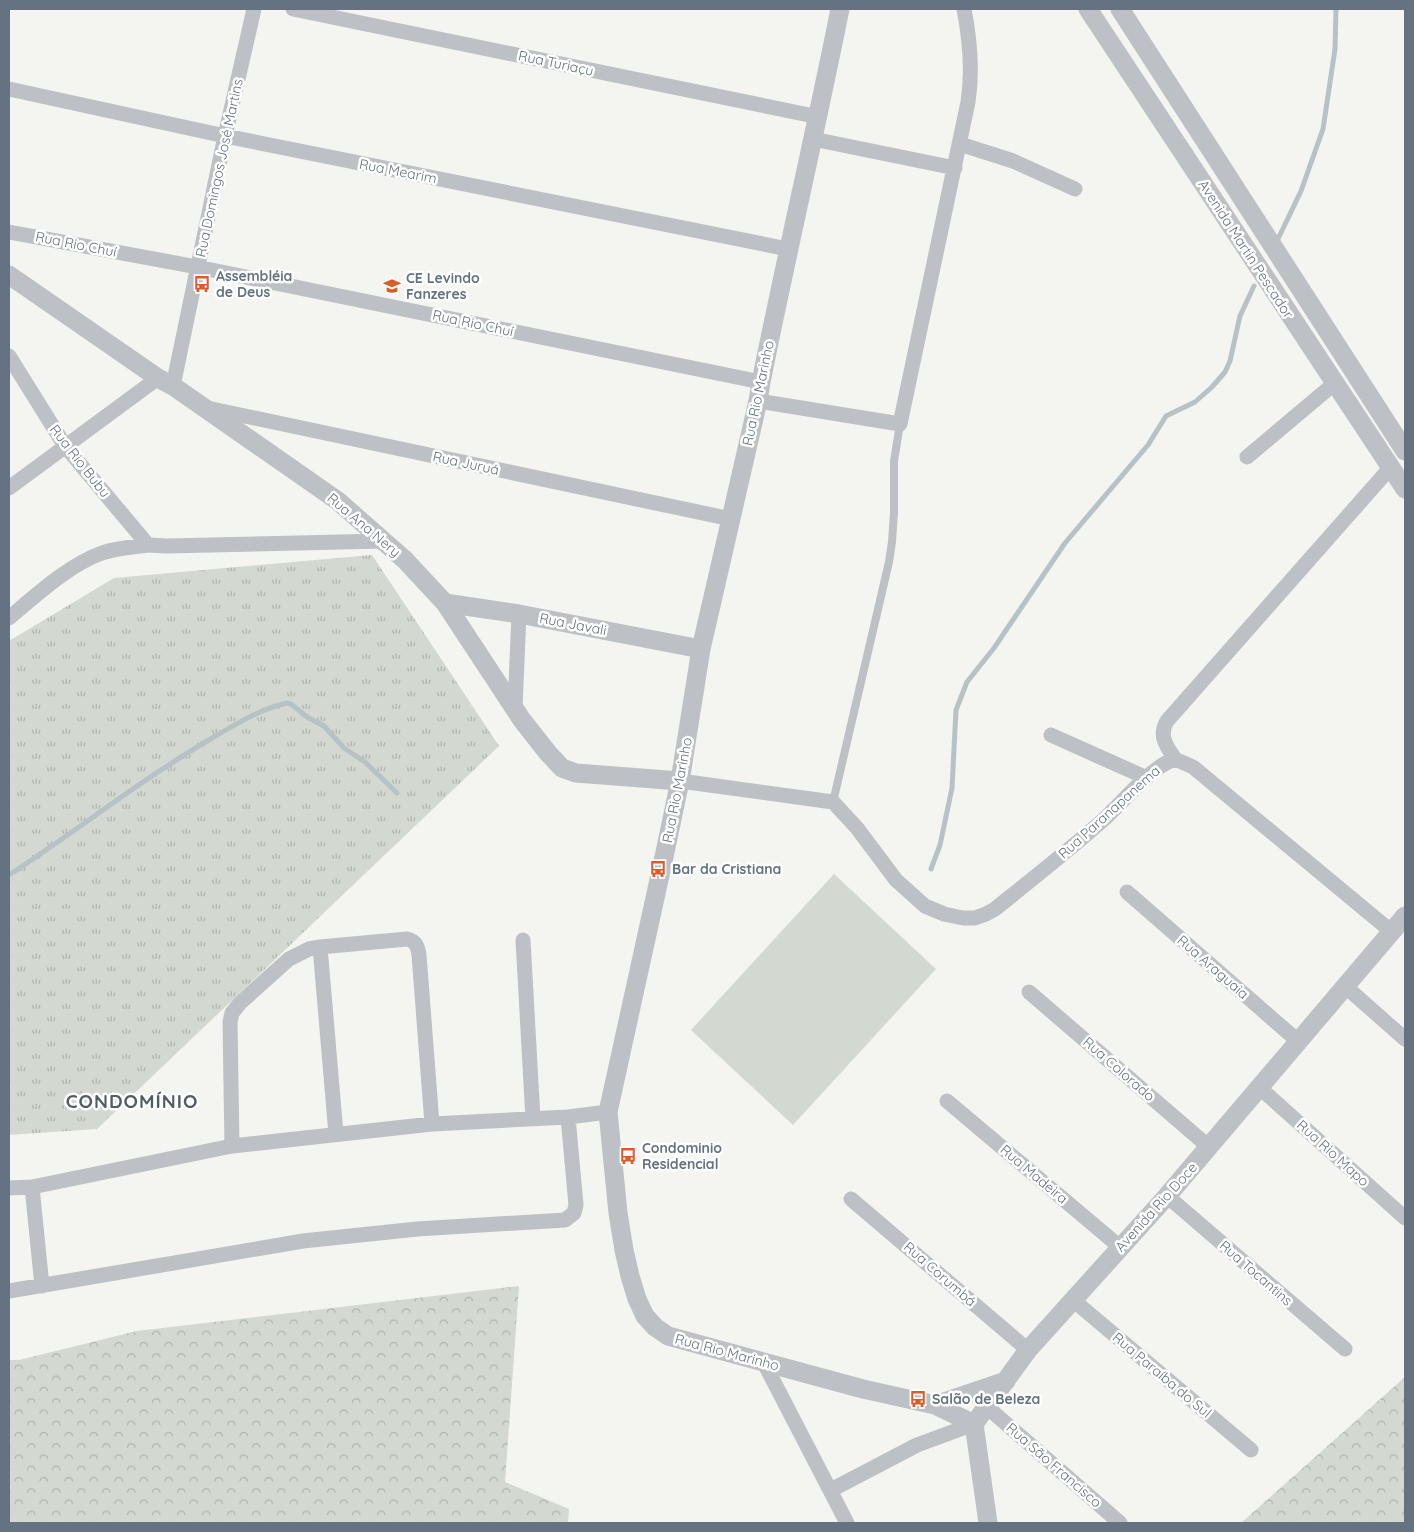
<svg xmlns="http://www.w3.org/2000/svg" width="1414" height="1532" font-family="Quicksand,sans-serif">
<style>
.grass{fill:url(#grass-tufts)}
.forest{fill:url(#forest-crowns)}
.pitch{fill:#d3d9d0}
.lines{fill:none;stroke-linecap:round;stroke-linejoin:round}
.stream{stroke:#b7c2c7;stroke-width:5}
.service{stroke:#bdc0c4;stroke-width:8}
.minor{stroke:#bdc0c4;stroke-width:15}
.tertiary{stroke:#bdc0c4;stroke-width:19}
.labels{text-anchor:middle;dominant-baseline:central;stroke-width:5;stroke-linejoin:round;paint-order:stroke}
.street-label{font-size:14px;fill:#647281;stroke:#fff}
.poi-label{font-size:14px;font-weight:bold;fill:#647281;stroke:#fff;text-anchor:start}
.district-label{font-size:19px;font-weight:bold;letter-spacing:1px;fill:#525c66;stroke:#fff}
</style>
<defs>
<pattern id="grass-tufts" width="24" height="20" patternUnits="userSpaceOnUse" patternTransform="scale(1.25)"><rect width="24" height="20" fill="#d3d9d0"/><path d="M3 7l-1-3M5 7V3M7 7l1-3M15 17l-1-3M17 17v-4M19 17l1-3" fill="none" stroke="#afb4ae"/></pattern>
<pattern id="forest-crowns" width="20" height="18" patternUnits="userSpaceOnUse" patternTransform="scale(1.25)"><rect width="20" height="18" fill="#d3d9d0"/><path d="M2 6a3 3 0 1 1 6 0M12 15a3 3 0 1 1 6 0" fill="none" stroke="#afb4ae"/></pattern>
</defs>
<rect width="100%" height="100%" fill="#f4f4f0"/>
<path class="grass" d="M372,555l127,191 -402,383 -88,6v-494l105,-63z"/>
<path class="forest" d="M519,1286l-14,196 64,27 -1,14h-559v-163h10l118,-29z
M1405,1377v146h-164z"/>
<path class="pitch" d="M834,874l102,95 -143,156 -102,-95z"/>
<g class="lines">
<path class="stream" d="M1277,241l24,-50 22,-62 12,-80 1,-40
M931,869l9,-24 12,-57 4,-78 11,-28 27,-34 71,-105 83,-98 18,-29 29,-14 17,-15 13,-15 5,-11 10,-45 14,-30
M9,875c69,-45 134,-97 205,-138 24,-14 46,-28 73,-34l4,1 16,13 17,9 20,22 21,14 32,31"/>
<path class="service" d="M833,802l56,-240 3,-20 2,-30v-51l6,-37"/>
<path class="minor" d="M293,9l526,108
M9,89l216,47 563,113
M813,139l142,29
M960,144l53,17 62,28
M9,232l188,35 564,115
M9,356l56,90 83,99 18,1 218,-5
M173,386l52,-250 29,-127
M758,401l142,23 68,-322c5,-32 2,-62 -4,-93
M207,408l524,111
M1247,457l88,-74
M9,488l149,-110
M9,618c26,-22 61,-54 93,-65 14,-5 31,-6 46,-8
M515,708l4,-94
M1051,735l96,43
M1175,759c-8,-12 -17,-23 -8,-38l224,-254
M680,781l153,21 24,26 39,52 29,26 19,8 19,4h12l11,-4 9,-5c36,-29 73,-58 107,-88 20,-18 50,-55 73,-62l18,8 199,165
M1127,892l172,150
M523,940l10,179
M320,947l16,187
M1346,987l59,52
M1029,992l180,155
M1260,1088l145,130
M947,1101l173,146
M232,1146l-2,-124 2,-9 8,-10 49,-44 20,-10 11,-2 87,-8c9,2 11,8 12,16l13,169
M32,1187l10,99
M9,1188l23,-1 200,-41 200,-22 136,-7 40,-5
M1167,1196l178,153
M851,1199l177,151
M9,1291l294,-50 114,-12 148,-9 9,-7 2,-8 -8,-88
M1073,1300l178,150
M763,1361l84,162
M987,1407l133,116
M831,1490l86,-45 57,-21"/>
<path class="tertiary" d="M840,9c-25,125 -54,248 -79,373l-3,19 -57,248 -21,132 -16,76 -56,255 10,101 6,37 6,26 7,23 8,17 10,11 13,9 195,53 72,16 39,19
M1088,9l317,480
M1120,9l285,442
M9,275l149,103 15,8 165,115 67,59 40,43 77,117 26,33 14,15 14,5 104,8
M445,603l74,11 182,35
M935,1405l71,-24
M988,1523l-14,-99 54,-74 139,-154 238,-280"/>
</g>
<defs>
<g id="bus-bare" transform="scale(1.35)"><path d="M-5-6H5V4H4V6H2V4H-2V6H-4V4H-5ZM-3.5-4V0h7V-4ZM-3.5 1.2v1.5H-2V1.2ZM2 1.2v1.5H3.5V1.2Z" fill="#dd5b27" stroke="#fff" stroke-width="2.5" paint-order="stroke"/></g>
<g id="school-bare" transform="scale(1.35)"><path d="M0-5L7-2L0 1L-7-2ZM-4 1L0 2.5L4 1V4Q0 6-4 4Z" fill="#dd5b27" stroke="#fff" stroke-width="2.5" paint-order="stroke"/></g>
</defs>
<g fill-rule="evenodd">
<use href="#bus-bare" x="202" y="284"/>
<use href="#school-bare" x="392" y="286"/>
<use href="#bus-bare" x="658" y="869"/>
<use href="#bus-bare" x="628" y="1156"/>
<use href="#bus-bare" x="918" y="1399"/>
</g>
<g class="labels">
<g class="street-label">
<text transform="translate(556 63) rotate(12)">Rua Turiaçu</text>
<text transform="translate(219 168) rotate(-78)">Rua Domingos José Martins</text>
<text transform="translate(398 171) rotate(11)">Rua Mearim</text>
<text transform="translate(76 244) rotate(11)">Rua Rio Chuí</text>
<text transform="translate(1246 249) rotate(57)">Avenida Martin Pescador</text>
<text transform="translate(473 323) rotate(12)">Rua Rio Chuí</text>
<text transform="translate(758 393) rotate(-78)">Rua Rio Marinho</text>
<text transform="translate(80 461) rotate(52)">Rua Rio Bubu</text>
<text transform="translate(466 463) rotate(12)">Rua Juruá</text>
<text transform="translate(364 525) rotate(40)">Rua Ana Nery</text>
<text transform="translate(573 624) rotate(11)">Rua Javali</text>
<text transform="translate(677 790) rotate(-79)">Rua Rio Marinho</text>
<text transform="translate(1109 812) rotate(-42)">Rua Paranapanema</text>
<text transform="translate(1213 967) rotate(41)">Rua Araguaia</text>
<text transform="translate(1119 1069) rotate(41)">Rua Colorado</text>
<text transform="translate(1333 1153) rotate(42)">Rua Rio Mapo</text>
<text transform="translate(1034 1174) rotate(40)">Rua Madeira</text>
<text transform="translate(1156 1207) rotate(-48)">Avenida Rio Doce</text>
<text transform="translate(1256 1273) rotate(41)">Rua Tocantins</text>
<text transform="translate(940 1274) rotate(41)">Rua Corumbá</text>
<text transform="translate(727 1352) rotate(15)">Rua Rio Marinho</text>
<text transform="translate(1162 1375) rotate(40)">Rua Paraíba do Sul</text>
<text transform="translate(1054 1465) rotate(41)">Rua São Francisco</text>
</g>
<g class="poi-label">
<text x="216" y="276">Assembléia<tspan x="216" dy="16">de Deus</tspan></text>
<text x="406" y="278">CE Levindo<tspan x="406" dy="16">Fanzeres</tspan></text>
<text x="672" y="869">Bar da Cristiana</text>
<text x="642" y="1148">Condominio<tspan x="642" dy="16">Residencial</tspan></text>
<text x="932" y="1399">Salão de Beleza</text>
</g>
<g class="district-label">
<text x="132" y="1101">CONDOMÍNIO</text>
</g>
</g>
<rect width="1414" height="1532" fill="none" stroke="#647281" stroke-width="20"/>
</svg>
